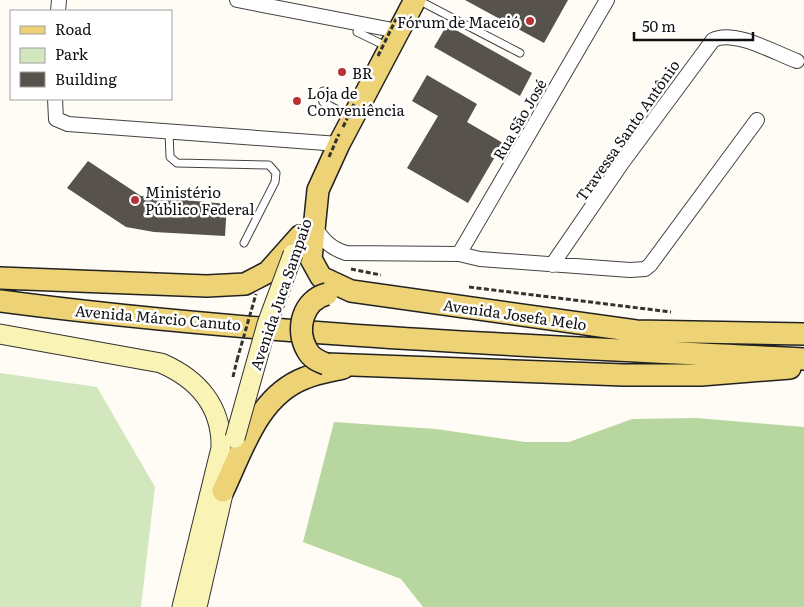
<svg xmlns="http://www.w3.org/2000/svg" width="804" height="607" font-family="Literata,serif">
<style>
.green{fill:#d3e7bf}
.forest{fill:#b7d6a0}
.building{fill:#58524d}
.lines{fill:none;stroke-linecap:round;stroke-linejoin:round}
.service-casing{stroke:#434343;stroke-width:9}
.minor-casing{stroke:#434343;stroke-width:16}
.secondary-casing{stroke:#323232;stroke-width:21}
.primary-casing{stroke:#212121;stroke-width:24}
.path{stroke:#323232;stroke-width:3;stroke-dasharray:5 2.5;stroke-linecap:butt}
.service{stroke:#fff;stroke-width:7}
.minor{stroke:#fff;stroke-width:14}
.secondary{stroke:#f9f3b5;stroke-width:19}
.primary{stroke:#edd375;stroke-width:21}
.secondary-bridge-casing{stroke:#323232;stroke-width:21;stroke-linecap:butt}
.primary-bridge-casing{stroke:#212121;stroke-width:24;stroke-linecap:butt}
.path-bridge{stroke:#323232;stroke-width:3;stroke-dasharray:5 2.5;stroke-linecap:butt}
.secondary-bridge{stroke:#f9f3b5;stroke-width:19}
.primary-bridge{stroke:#edd375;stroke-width:21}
.poi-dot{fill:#b63235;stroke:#fff;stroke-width:2}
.labels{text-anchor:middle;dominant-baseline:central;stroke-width:5;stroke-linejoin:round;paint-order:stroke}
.poi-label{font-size:15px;fill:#101010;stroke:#fff;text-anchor:start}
.street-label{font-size:15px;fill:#101010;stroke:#fff}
</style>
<rect width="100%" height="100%" fill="#fefcf4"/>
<path class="green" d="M0,373l97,14 58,100 -14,120h-141z"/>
<path class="forest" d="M696,418l108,9v180h-381l-22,-28 -98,-37 31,-120 102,7 89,13h44l63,-23z"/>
<path class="building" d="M465,0h103l-24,43z
M447,25l85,48 -12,23 -86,-49z
M427,75l50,29 -10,18 36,21 -35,60 -61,-35 31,-52 -26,-15z
M88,161l53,35 86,8 -2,32 -71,-4 -28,-5 -59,-39z"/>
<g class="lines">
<g class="service-casing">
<path id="service" d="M418,0l102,53
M357,32l31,15
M323,91l-2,6 2,5 28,15
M169,132l1,25 7,6 92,2 7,8 -1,9 -31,61"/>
</g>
<g class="minor-casing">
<path id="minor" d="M237,0l161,31
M58,11l1,-11
M55,99l1,20 12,5 271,20
M314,226c9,14 16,22 32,27l113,1 21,5 150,11 15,-1 5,-4 107,-145
M459,254l148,-254
M552,265l70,-102 91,-123c21,-11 62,13 84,21"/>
</g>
<g class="secondary-casing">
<path id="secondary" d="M0,334l161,29c37,16 61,43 60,85l-39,159
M197,607l26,-113"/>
</g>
<g class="primary-casing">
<path id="primary" d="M415,0l-76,144 -21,46 -7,69 10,18 30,14 285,40 168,3
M0,278l207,8 38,-2 23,-12 32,-36
M0,301c266,35 536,45 804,58
M326,364l298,11h77l89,-7
M223,491c20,-42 35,-95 82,-113 12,-5 25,-7 38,-10"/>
</g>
<path class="path" d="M351,269l30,6
M469,287l202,25
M233,377l4,-17"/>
<use href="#service" class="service"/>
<use href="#minor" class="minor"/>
<use href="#secondary" class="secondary"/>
<use href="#primary" class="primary"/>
<g class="secondary-bridge-casing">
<path id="secondary-bridge" d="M235,438l32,-114 26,-70"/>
</g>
<g class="primary-bridge-casing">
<path id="primary-bridge" d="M326,364c-8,-3 -15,-6 -19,-14 -12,-21 -4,-50 20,-56"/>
</g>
<path class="path-bridge" d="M378,56l19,-39
M343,127l11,-23
M329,157l10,-23
M237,360l19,-66"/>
<use href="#secondary-bridge" class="secondary-bridge"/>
<use href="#primary-bridge" class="primary-bridge"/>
</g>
<g class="poi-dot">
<circle cx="530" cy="21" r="5"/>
<circle cx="342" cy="72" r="5"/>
<circle cx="297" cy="101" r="5"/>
<circle cx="135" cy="200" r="5"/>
</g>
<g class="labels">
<g class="poi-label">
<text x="520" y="21" text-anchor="end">Fórum de Maceió</text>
<text x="352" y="72">BR</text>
<text x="307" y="92">Loja de<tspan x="307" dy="17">Conveniência</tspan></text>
<text x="145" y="191">Ministério<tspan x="145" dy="17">Público Federal</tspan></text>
</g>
<g class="street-label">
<text transform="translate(519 119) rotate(-60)">Rua São José</text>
<text transform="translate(627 130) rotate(-55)">Travessa Santo Antônio</text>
<text transform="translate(280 294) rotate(-71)">Avenida Juca Sampaio</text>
<text transform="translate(515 314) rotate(8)">Avenida Josefa Melo</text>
<text transform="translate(158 317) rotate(5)">Avenida Márcio Canuto</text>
</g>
</g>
<rect x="10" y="10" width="162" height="90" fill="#ffffff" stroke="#9f9f9f"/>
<rect x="20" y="26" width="25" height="8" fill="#edd375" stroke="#9f9f9f"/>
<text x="55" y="35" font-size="15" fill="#101010">Road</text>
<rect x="20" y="48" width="25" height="15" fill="#d3e7bf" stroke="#9f9f9f"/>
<text x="55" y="60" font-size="15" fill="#101010">Park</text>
<rect x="20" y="72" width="25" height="15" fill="#58524d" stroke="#9f9f9f"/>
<text x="55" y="85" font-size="15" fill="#101010">Building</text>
<path d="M634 32v8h119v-8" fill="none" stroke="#101010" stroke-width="2.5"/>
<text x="642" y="32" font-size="15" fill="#101010" stroke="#ffffff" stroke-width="4" paint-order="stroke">50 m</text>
</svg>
